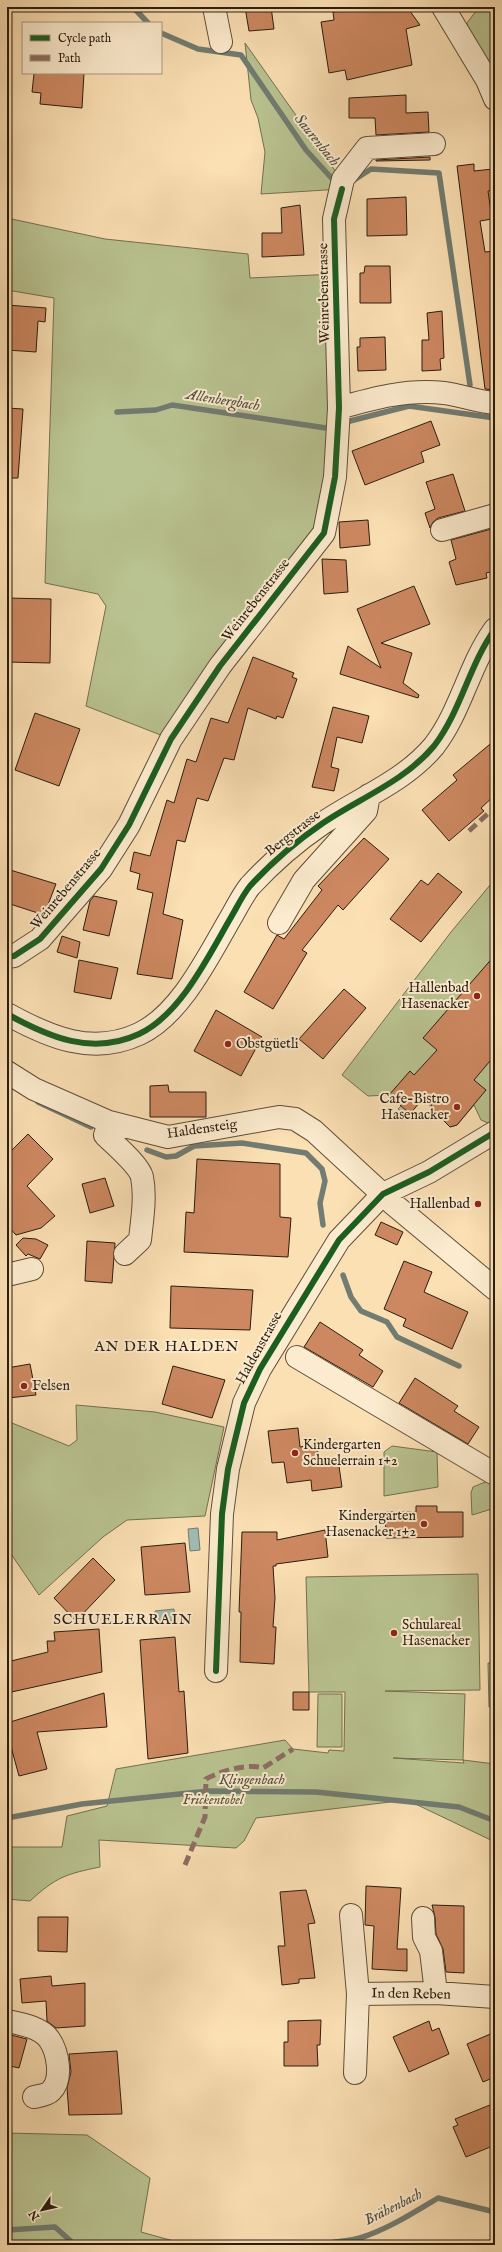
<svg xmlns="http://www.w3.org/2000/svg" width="502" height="2252" font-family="'IM FELL English',serif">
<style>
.green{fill:#b9c391;stroke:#727050;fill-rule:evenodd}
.water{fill:#a0bcb4;stroke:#717c72}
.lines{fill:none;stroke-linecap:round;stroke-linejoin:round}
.stream{stroke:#717c72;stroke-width:5.5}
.building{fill:#cd8861;stroke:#2a1d10}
.minor-casing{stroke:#5e4e39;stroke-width:24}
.minor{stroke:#fcebce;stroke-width:22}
.quiet{stroke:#8d6e63;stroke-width:5;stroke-dasharray:10 5;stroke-linecap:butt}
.cycleway-casing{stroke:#fcebce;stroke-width:8}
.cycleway{stroke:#1b5e20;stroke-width:6}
.poi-dot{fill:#8f2418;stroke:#fcebce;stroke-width:1.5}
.labels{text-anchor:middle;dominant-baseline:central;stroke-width:4;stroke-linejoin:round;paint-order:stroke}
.street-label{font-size:14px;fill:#2a1d10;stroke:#fcebce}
.poi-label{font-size:14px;fill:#2a1d10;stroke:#fcebce;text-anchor:end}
.park-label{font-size:14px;font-style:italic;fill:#554f37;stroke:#fcebce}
.water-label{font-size:15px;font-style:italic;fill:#4d4d41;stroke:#fcebce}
.neighbourhood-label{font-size:15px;letter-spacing:1px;fill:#2a1d10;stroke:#fcebce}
</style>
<rect width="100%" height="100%" fill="#fbe0b4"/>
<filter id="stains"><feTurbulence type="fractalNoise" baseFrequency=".005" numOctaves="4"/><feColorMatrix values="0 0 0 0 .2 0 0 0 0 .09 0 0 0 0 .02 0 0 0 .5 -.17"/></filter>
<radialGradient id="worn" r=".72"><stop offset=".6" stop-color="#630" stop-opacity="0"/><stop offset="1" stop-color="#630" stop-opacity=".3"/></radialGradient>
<path class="green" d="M479,7h16v92l-30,-57 2,-19z
M245,43l91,129 6,17 -81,5 4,-42 -7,-34 -7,-18z
M7,218l98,21 143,15 2,24 85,-4 -11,259 -153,206 -85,-33 20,-100 -8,-12 -53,-11 9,-285 -47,-8z
M495,879v247l-14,-6 -7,-15 -17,20 -7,2 -30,-32 -11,20 -4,-1 -7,-5 3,-3 -12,-11 -21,1 -26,-21 109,-143z
M76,1405l79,7 69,15 -19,89 -78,4 -24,17 -64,58 -32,-47v-127l62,25 8,-6z
M392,1446l45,6 1,35 -54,9v-44z
M495,1478v30l-23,7 -1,-22 2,-6z
M478,1574l2,116 -95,1 80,3 -2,66 32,4v78l-88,-42 -151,18 -12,23 -8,7 -137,-8 1,27c-34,7 -44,10 -70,34l-23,-2v-52h55l5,-31 40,-10 9,-37 169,-29 8,9 35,4 1,-3 15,1 1,-59h-36l-3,-115zM393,1758l70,2 1,3z
M488,1663h7v44h-6z
M318,1694h24v53h-25z
M7,2133l80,2 63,43 -9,54 47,13h-181z"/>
<path class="water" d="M198,1528l2,22 -10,1 -2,-22z
M174,1609l1,11 -19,2 -1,-11z"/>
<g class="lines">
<path class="stream" d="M133,7l15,16
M161,33l37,16 43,6 65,95 30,33
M354,180l17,-11 68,4 31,212
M117,412l39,-2 16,-5 154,23
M346,422l63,-16 86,12
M38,1102l53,25
M147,1150l19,7 10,-1 18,-10 48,-3 64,10 16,16 3,12 -5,22 3,22
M343,1275l8,22 10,14 26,11 10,15 62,29
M7,1818l75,-14 127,-13 107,1 143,15 36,14
M7,2230l48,-3 20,18
M326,2245l3,-2c10,-2 21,-2 31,-5 28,-9 53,-25 78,-40l57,14"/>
</g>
<path class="building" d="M245,7h26l3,22 -25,2z
M370,7h37l13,18 -14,4 6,36 -65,15 -2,-10 -16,3 -8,-51 13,-2 -1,-8z
M41,73h43l-2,35 -42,-4 1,-11 -9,-1 2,-18z
M406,95v18l22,-1 1,20 -53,3 -1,-17h-26v-20z
M430,157v3l-54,1v-1z
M474,164v7l19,-2 2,15v6l-7,1 4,28 -12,2 5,31 10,-1v49l-4,1 4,32v57l-10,-1 -28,-223z
M406,197l1,38 -40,1v-37z
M300,205l4,50 -42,2v-24h20l-1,-25z
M365,266h25l1,37h-31v-30h4z
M7,305l39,3 -1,14 -7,-1 -2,31 -29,-2z
M442,311l2,47 -4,1 1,11 -19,1v-31h7l-2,-27z
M385,337l1,33 -28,1 -1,-24h3v-9z
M7,408l16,1 -5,69h-11z
M431,421l9,24 -19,7 3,10 -59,23 -13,-34z
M453,474l12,37 -27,7 -5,4 -3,6 -5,-15 10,-4 -9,-27z
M368,520l2,25 -30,3 -1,-26z
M495,528v43l-9,2 1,5 -31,7 -7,-23 7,-3 -5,-19z
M322,559l24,1 2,32 -24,2z
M414,586l16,38 -49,19 31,10 -9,30 16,12 -1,3 -78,-24 8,-28 33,22 -24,-59z
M7,598l44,1 -1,64 -43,-1z
M253,657l41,16 -2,4 5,2 -14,39 -6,-2 -1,3 -28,-11 -14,52 -10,-2 -16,43 -11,-3 -12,44 -8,-2 -14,74 20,6 -11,59 -35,-5 16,-81 -16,-4 3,-15 -10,-3 4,-19 16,4 17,-56 7,3 13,-44 9,3 15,-44 17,5z
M333,707l36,9 -7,27 -25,-6 -6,30 8,2 -5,22 -22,-4z
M35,713l45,16 -21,57 -44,-16z
M495,740v55l-14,13 3,3 -35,30 -27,-31 35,-30 -4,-5z
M364,838l25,21 -46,51 -5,-5 -36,45 5,3 -34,56 -29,-17 33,-57 7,4 38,-49 -4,-4z
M7,869l49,15 -12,31 -37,-12z
M438,873l24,19 -41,50 -31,-23 31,-39 7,5z
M94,896l23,5 -8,35 -26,-6 7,-29z
M62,936l18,6 -3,16 -20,-6z
M495,955v100l-21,25 12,10 -29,35 -7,2 -12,-12 -13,-19 -15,18 -21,-19 21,-24 4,4 23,-25 -14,-12z
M79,960l39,8 -7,31 -37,-7z
M344,989l22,19 -43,51 -24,-20z
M216,1010l46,27 -21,39 -47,-25z
M168,1085l1,7h37v25h-56v-31z
M28,1134l25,25 -26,27 28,30 -14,12 -25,7 -9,-10v-70z
M197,1159l83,5v53l11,1 -3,39 -104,-5 2,-40 8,1z
M105,1178l9,28 -24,7 -8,-29z
M381,1222l22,10 -6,13 -22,-10z
M23,1238l13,1 12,6 -8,14 -12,-5 -2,2 -10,-11z
M87,1241l28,2 -3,40 -27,-2z
M404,1261l28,11 -8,20 44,20 -16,37 -49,-23 3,-7 -22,-10z
M171,1286l82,4 -3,40 -80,-2z
M320,1322l43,28 -4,5 24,16 -10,16 -69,-40z
M30,1364l6,31 -28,3 -1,-30z
M173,1366l52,14 -13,38 -50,-14z
M415,1378l43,28 -4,5 25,16 -11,17 -69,-41z
M298,1428l2,19 17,-3 2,18 19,-3 4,28 -30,4 -1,-11 -24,3 -3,-21 -12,1 -4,-32z
M416,1506h21v6h26v25l-77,1 -1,-26h31z
M325,1530l3,27 -52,7v2h-3l2,32 -2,29h3l-2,37 -34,-2 1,-50h-2l3,-80h35v8z
M185,1543l5,49 -45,3 -4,-48z
M93,1558l22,22 -39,41 -22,-23z
M99,1629l3,43 -95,21v-31l41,-10 -1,-11h8l-1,-9z
M175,1637l4,55 5,-1 4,62 -40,6 -8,-119z
M293,1692h16v18h-16z
M104,1693l3,34 -70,5 10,37 -28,7 -12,-44v-9z
M366,1886l35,2 -4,61h10v22l-35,-2 2,-43 -9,-1z
M306,1890l9,33 -7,1 7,54 -16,1v4l-17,2 -4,-39h7l-5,-54z
M432,1905l32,1v67l-18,-1 -3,-23 -7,-15 -1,-17z
M38,1917h30l-1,35 -29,-1z
M51,1976l1,10 33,-3v43l-29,2 -9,-7 -1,-20 -24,2 -2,-24z
M321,2020l-1,25h-3l1,21h-34v-24h4v-21z
M429,2021l3,10 7,-3 10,26 -40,18 -16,-35z
M495,2032v45l-12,5 -16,-38z
M7,2034l20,5 -8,29 -9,-2 -3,-6z
M117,2051l5,63 -53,1 -2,-27 4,-16 -2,-18z
M495,2103v42l-29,12 -13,-30 5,-2 -3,-6z"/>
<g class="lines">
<g class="minor-casing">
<path id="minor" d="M214,7l7,35
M443,7l44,73 8,19
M339,408c35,-10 68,-19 105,-15 17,2 33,9 51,10
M442,530l53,-15
M279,923l25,-43 62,-69 3,-16
M7,957l7,-1 26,-17 61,-70 28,-44 42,-86 49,-73 104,-133 11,-56 4,-69 -5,-189 9,-40 24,-31 67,-4
M7,1014c42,23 85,42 132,20 41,-19 69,-77 91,-115 6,-10 12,-23 20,-33 23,-25 45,-44 73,-63 37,-25 82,-42 111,-77 27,-35 35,-81 61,-117
M7,1072l27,17 75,33 59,15 111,-20 16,2 19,12 78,72 103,86
M109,1122l-4,13c9,9 34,30 37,42 4,20 0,43 -2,63l-15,14
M7,1275l25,-6
M297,1357l196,116 2,-1
M216,1671l6,-157 6,-45 16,-66 16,-34 79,-129 44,-46 46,-22 66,-40
M351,1915l7,79 78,-1 59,4
M423,1918l1,19 7,14 5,42
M7,2021c14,3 33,6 42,18 9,13 14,40 2,52 -4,4 -12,5 -17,6
M355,2073l3,-79"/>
</g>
<use href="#minor" class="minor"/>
<path class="quiet" d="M469,831l26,-24
M185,1865l20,-48 1,-38c14,-8 42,-16 57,-11l30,-19"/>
<g class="cycleway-casing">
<path id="cycleway" d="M7,957l7,-1 26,-17 61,-70 28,-44 42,-86 49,-73 104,-133 11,-56 4,-69 -5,-189 8,-30
M7,1014c42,23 85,42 132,20 41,-19 69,-77 91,-115 6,-10 12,-23 20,-33 23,-25 45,-44 73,-63 37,-25 82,-42 111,-77 27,-35 35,-81 61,-117
M216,1671l6,-157 6,-45 16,-66 16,-34 79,-129 44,-46 46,-22 66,-40"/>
</g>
<use href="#cycleway" class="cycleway"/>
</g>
<g class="poi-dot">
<circle cx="477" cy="996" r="4"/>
<circle cx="228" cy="1044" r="4"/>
<circle cx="457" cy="1107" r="4"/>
<circle cx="478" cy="1204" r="4"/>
<circle cx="24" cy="1386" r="4"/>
<circle cx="295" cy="1453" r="4"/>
<circle cx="424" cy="1524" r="4"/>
<circle cx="394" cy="1633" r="4"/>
</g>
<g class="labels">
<g class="street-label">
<text transform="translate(324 293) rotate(-91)">Weinrebenstrasse</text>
<text transform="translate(256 600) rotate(-52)">Weinrebenstrasse</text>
<text transform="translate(293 833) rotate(-38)">Bergstrasse</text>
<text transform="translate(66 889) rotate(-50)">Weinrebenstrasse</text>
<text transform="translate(202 1129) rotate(-8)">Haldensteig</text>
<text transform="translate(259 1348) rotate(-61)">Haldenstrasse</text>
<text transform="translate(411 1994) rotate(1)">In den Reben</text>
</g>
<g class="poi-label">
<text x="469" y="988">Hallenbad<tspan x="469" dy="16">Hasenacker</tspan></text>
<text x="236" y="1044" text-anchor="start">Obstgüetli</text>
<text x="449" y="1099">Cafe-Bistro<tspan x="449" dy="16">Hasenacker</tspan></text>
<text x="470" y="1204">Hallenbad</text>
<text x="32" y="1386" text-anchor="start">Felsen</text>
<text x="303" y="1445" text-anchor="start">Kindergarten<tspan x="303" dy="16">Schuelerrain 1+2</tspan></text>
<text x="416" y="1516">Kindergarten<tspan x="416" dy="16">Hasenacker 1+2</tspan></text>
<text x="402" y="1625" text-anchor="start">Schulareal<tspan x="402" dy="16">Hasenacker</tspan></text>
</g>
<g class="park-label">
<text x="213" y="1800">Frickentobel</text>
</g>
<g class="water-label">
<text transform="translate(317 140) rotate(51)">Saurenbach</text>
<text transform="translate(223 400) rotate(9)">Allenbergbach</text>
<text x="252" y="1779">Klingenbach</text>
<text transform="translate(393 2207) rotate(-27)">Brähenbach</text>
</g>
<g class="neighbourhood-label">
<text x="167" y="1346">AN DER HALDEN</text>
<text x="123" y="1619">SCHUELERRAIN</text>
</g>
</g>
<rect width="502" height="2252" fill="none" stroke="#fbe0b4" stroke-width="24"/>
<rect x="8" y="8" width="486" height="2236" fill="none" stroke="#2a1d10" stroke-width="2"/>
<rect x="12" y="12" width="478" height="2228" fill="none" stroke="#2a1d10"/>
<rect x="22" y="22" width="140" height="52" fill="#fcebce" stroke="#a89982"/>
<rect x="30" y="35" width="20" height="6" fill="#1b5e20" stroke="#a89982"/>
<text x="58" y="42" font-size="12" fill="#2a1d10">Cycle path</text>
<rect x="30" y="55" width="20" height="6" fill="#8d6e63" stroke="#a89982"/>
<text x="58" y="62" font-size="12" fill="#2a1d10">Path</text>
<g transform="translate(42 2210) rotate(236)" stroke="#fcebce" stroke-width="3" paint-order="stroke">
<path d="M0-3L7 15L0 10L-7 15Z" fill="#2a1d10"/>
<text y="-6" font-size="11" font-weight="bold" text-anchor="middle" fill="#2a1d10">N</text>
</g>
<rect width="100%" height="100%" filter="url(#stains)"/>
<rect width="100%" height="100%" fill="url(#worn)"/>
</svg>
